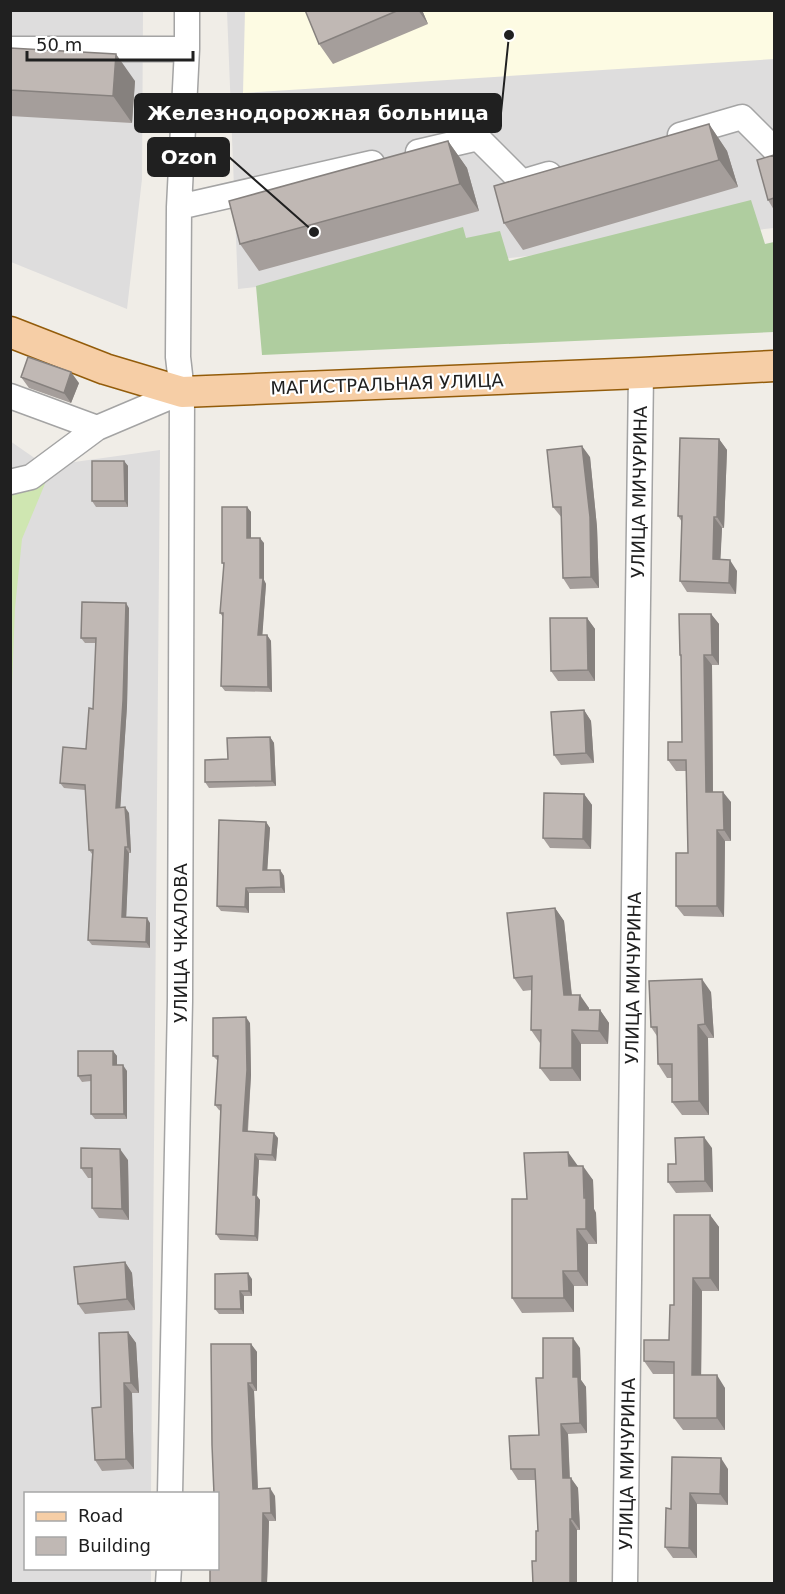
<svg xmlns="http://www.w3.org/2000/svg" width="785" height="1594" font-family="'DejaVu Sans',sans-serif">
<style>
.residential{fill:#dedddd}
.education{fill:#fdfbe3}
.grass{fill:#cfe6b1}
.forest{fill:#afcd9f}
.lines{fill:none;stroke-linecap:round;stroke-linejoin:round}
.minor-casing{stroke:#a4a4a4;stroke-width:27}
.major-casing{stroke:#935c0a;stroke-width:33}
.minor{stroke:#fff;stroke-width:24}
.major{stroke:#f6cea6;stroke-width:30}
.wall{fill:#a59e9b}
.shaded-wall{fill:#86817e}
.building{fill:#c0b8b4;stroke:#86817e;stroke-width:1.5}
.labels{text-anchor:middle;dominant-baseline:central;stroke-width:4.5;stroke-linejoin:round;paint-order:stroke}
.street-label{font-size:18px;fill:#202020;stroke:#fff}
.leader{fill:none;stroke:#202020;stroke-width:2}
.callout-dot{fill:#202020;stroke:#fff;stroke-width:2}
.callout{fill:#202020;stroke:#202020;stroke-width:2}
.callout-label{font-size:20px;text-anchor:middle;font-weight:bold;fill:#fff}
</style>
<rect width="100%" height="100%" fill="#f0ede7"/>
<path class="residential" d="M10,11h133l-1,168 -15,130 -116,-47z
M227,11h547v217l-536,61z
M10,441l36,25 114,-16 -9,1043 -125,1v74l125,1v14h-140z"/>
<path class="education" d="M245,11h529v48l-531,34z"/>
<path class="grass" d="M52,467l-30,72 -7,69 -4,104v-225z"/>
<path class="forest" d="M751,200l14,44 9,-2v90l-512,23 -6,-69 207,-59 3,11 34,-7 9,30z"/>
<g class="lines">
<g class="minor-casing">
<path id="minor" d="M10,49h177
M680,135l62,-18 32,32
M418,152l60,-14 44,44 27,-8
M179,207l193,-44
M10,396l87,32
M10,482l21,-5 66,-49 85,-36
M170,1494l10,-493 2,-609 -4,-35 1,-150 8,-158v-39
M168,1584l1,-16
M625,1584l16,-1211"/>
</g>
<g class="major-casing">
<path id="major" d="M10,332l95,37 77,23 459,-19 133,-7"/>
</g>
<use href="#minor" class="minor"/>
<use href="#major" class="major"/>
</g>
<path class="wall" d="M305,10h117l6,14 -95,40 -14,-20z
M10,48l125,33 -3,42 -122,-7z
M709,124l18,27 11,36 -215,63 -19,-27z
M448,141l19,27 12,43 -220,60 -19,-27z
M774,155v55l-6,-10z
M21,377l58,6 -8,20 -42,-15z
M719,439l8,11 -3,78h-2l-2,31 17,12 -1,23 -49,-2 -7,-11 2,-59 -4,-6z
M590,457l7,70 2,61 -29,1 -7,-11 -1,-60 -9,-11z
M124,461l4,5v41h-32l-4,-6z
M247,507l4,5v26l13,5v37l2,4 -4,51h5l4,6 1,51 -47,-1 -4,-5 2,-69 -3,-4 4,-48 -2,-2z
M129,608l-2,98 -7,102 9,5 2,40h-2l-3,64 24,6v25l-58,-3 -4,-5 4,-86 -3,-4 -4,-60 -21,-2 -4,-5 26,-34 7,-40 3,-66h-11l-4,-5z
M711,614l8,10v41h-7l1,127 18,10v39h-6l-1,76 -40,-1 -8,-10 12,-53 -2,-82h-10l-8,-11 14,-18 -1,-85 -1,-2z
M587,618l8,11v52h-37l-7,-10z
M584,710l7,11 3,42 -33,2 -7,-10z
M270,737l4,6 2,43 -67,2 -4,-6 23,-23z
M584,794l8,11 -1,44 -41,-1 -7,-10z
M266,822l4,6 -3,42h13l4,6 1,17h-36v20l-28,-2 -4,-5z
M555,908l9,13 8,74 17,13v2h11l9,13 -1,21h-27v37h-31l-10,-13v-25l-9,-13 1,-40 -9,1 -9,-13z
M711,992l3,46h-6l1,77h-27l-10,-13v-24h-5l-9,-14 -1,-28 -6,-9z
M250,1023l1,52 -3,56 30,7 -2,23 -17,-1 -2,36 3,4 -2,41 -38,-1 -4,-6 5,-123 -2,-1 -4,-5 3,-44 -5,-5z
M113,1051l4,5v9l10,6v48h-32l-4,-5v-33l-9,1 -4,-6z
M712,1148l1,44 -37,1 -8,-11 8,-18z
M128,1160l1,60 -30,-2 -7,-10v-30h-4l-7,-10z
M578,1166l15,14 1,29 2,4 1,31h-9v42h-14v26l-52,1 -10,-15 15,-99z
M710,1215l9,12v64h-17l-1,84 24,13v42h-42l-9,-12v-44h-21l-9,-13 25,-21 5,-35z
M125,1262l7,11 3,37 -50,4 -7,-10z
M252,1279v17h-8v18h-25l-4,-5z
M128,1332l8,11 3,50h-7l2,76 -32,2 -7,-11 6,-53z
M251,1344l6,8v39h-3l4,97 17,8 1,25h-7l-2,63h-57z
M580,1348l1,32 5,7 1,46 -19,1 2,44 8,10 2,42h-3v54h-44l3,-23 2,-30 -2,-51h-18l-7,-11 28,-34 4,-57z
M672,1457l56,12v36l-31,-1v54h-24l-8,-11 6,-38z"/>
<path class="shaded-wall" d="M418,10h4l6,14z
M116,54l19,27 -3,42 -19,-27z
M709,124l18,27 11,36 -19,-27z
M448,141l19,27 12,43 -19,-27z
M71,372l8,11 -8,20 -7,-10z
M719,439l8,11 -3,78 -7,-11z
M582,446l8,11 7,70 2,61 -8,-11z
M124,461l4,5v41l-3,-6z
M247,507l4,5v31l-4,-5z
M714,517l8,11 -2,42 -7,-11z
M260,538l4,5v37l2,4 -4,57 -4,-6z
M730,560l7,11 -1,23 -7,-11z
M126,603l3,5 -2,98 -7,107 -4,-5z
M711,614l8,10v41l-7,-10z
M587,618l8,11v52l-7,-11z
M267,635l4,6 1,51 -4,-5z
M704,655l8,10 1,138 -7,-11z
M584,710l7,11 3,42 -8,-10z
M270,737l4,6 2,43 -4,-5z
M723,792l8,10v39l-7,-11z
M584,794l8,11 -1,44 -8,-10z
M125,807l4,6 2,40 -3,-6z
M266,822l4,6 -3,47 -4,-5z
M717,830l8,11 -1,76 -7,-11z
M125,847l4,6 -3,69 -4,-5z
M280,870l4,6 1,17 -4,-6z
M246,888l3,5v20l-4,-6z
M555,908l9,13 9,87 -9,-13z
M147,918l3,5v25l-4,-6z
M702,979l9,13 3,46 -9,-14z
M580,995l9,13 -1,15 -9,-13z
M600,1010l9,13 -1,21 -9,-13z
M246,1017l4,6 1,52 -4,61 -4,-5z
M698,1025l10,13 1,77 -10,-14z
M572,1030l9,14v37l-9,-13z
M113,1051l4,5v15l-4,-6z
M123,1065l4,6v48l-3,-5z
M274,1133l4,5 -2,23 -4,-6z
M704,1137l8,11 1,44 -8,-11z
M120,1149l8,11 1,60 -7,-11z
M568,1152l10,14h-9z
M255,1154l4,6 -2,36 3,4 -2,41 -3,-5 -2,-41z
M583,1166l10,14 1,29 2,4 1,31 -11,-15z
M710,1215l9,12v64l-9,-13z
M577,1229l11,15v42l-10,-15z
M125,1262l7,11 3,37 -8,-11z
M563,1271l11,15v26l-10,-14z
M248,1273l4,6v17l-3,-5z
M693,1278l9,13 -1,97 -9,-13z
M240,1291l4,5v18l-3,-5z
M128,1332l8,11 3,50 -8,-10z
M573,1338l7,10 1,32 5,7 1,46 -7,-10 -7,-46z
M251,1344l6,8v39l-5,-8z
M717,1375l8,13v42l-8,-12z
M124,1383l8,10 2,76 -8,-10z
M248,1383l6,8 4,105 -5,-7z
M561,1424l7,10 2,55 -7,-11z
M721,1458l7,11v36l-8,-11z
M571,1478l7,10 2,42 -8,-11z
M270,1488l5,8 1,25 -5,-8z
M690,1493l7,11v54l-8,-10z
M263,1513l6,8 -2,63h-5z
M570,1519l7,11v54h-7z"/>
<path class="building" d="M305,10h94l-80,34z
M10,48l106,6 -3,42 -103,-6z
M709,124l10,36 -215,63 -10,-37z
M448,141l12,43 -220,60 -11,-43z
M774,155v43l-6,2 -11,-40z
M28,357l43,15 -7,21 -43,-16z
M680,438l39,1 -2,78h-3l-1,42 17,1 -1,23 -49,-2 2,-65h-4z
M582,446l8,71 1,60 -28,1 -2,-71h-8l-6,-57z
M92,461h32l1,40h-33z
M222,507h25v31h13v40h3l-5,57h9l1,52 -47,-1 2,-73h-3l4,-50h-2z
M82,602l44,1 -3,98 -7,107 9,-1 3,40h-3l-3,70 25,1 -1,24 -58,-2 5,-90h-4l-4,-65 -25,-2 3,-36 23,2 3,-41 4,1 3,-71h-15z
M679,614h32l1,41h-8l2,137h17l1,38h-7v76h-41v-53h12l-2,-93h-18v-18h14l-1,-87h-1z
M550,618h37l1,52 -37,1z
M584,710l2,43 -32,2 -3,-43z
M270,737l2,44 -67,1v-22l23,-1 -1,-21z
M544,793l40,1 -1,45 -40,-1z
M219,820l47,2 -3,48h17l1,17 -35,1 -1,19 -28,-1z
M555,908l9,87h16l-1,15h21l-1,21 -27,-1v38h-32l1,-38h-10l1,-54 -18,2 -7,-65z
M702,979l3,45 -7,1 1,76 -27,1v-38h-14l-1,-37h-6l-2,-46z
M246,1017l1,53 -4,61 31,2 -2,22 -17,-1 -2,41h3l-1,41 -39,-2 5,-129h-6l3,-49h-5v-38z
M78,1051h35v14h10l1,49h-33v-39l-13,1z
M704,1137l1,44 -37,1v-18h8l-1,-26z
M81,1148l39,1 2,60 -30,-1v-40h-11z
M568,1152l1,14h14l1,32h2v31h-9l1,42h-15l1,27h-52v-99h15l-3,-46z
M674,1215h36v63h-17l-1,97h25v43h-43v-56l-30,-1v-21h25l1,-35h4z
M125,1262l2,37 -49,5 -4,-37z
M248,1273l1,18h-9l1,18h-26v-35z
M128,1332l3,51h-7l2,76 -31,1 -3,-52 9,-1 -2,-74z
M543,1338h30v39h5l2,46 -19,1 2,54h8l1,41h-2v65h-37l-1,-23h4v-30h2l-3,-62h-24l-2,-33 30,-1 -3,-57h7z
M211,1344h40l1,39h-4l5,106 17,-1 1,25h-8l-1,71h-52v-15h8v-75h-4l-2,-49z
M672,1457l49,1 -1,36 -30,-1 -1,55 -24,-1 1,-39 5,1z"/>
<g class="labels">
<g class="street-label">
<text transform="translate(387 384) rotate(-2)">МАГИСТРАЛЬНАЯ УЛИЦА</text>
<text transform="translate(639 492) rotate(-89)">УЛИЦА МИЧУРИНА</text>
<text transform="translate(180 943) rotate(-90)">УЛИЦА ЧКАЛОВА</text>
<text transform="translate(633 978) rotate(-89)">УЛИЦА МИЧУРИНА</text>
<text transform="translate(627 1464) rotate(-89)">УЛИЦА МИЧУРИНА</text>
</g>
</g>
<path class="leader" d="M509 35L501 113M314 232L229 157"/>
<g class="callout-dot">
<circle cx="509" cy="35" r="6"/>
<circle cx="314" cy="232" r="6"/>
</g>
<g class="callout">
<rect x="135" y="94" width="366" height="38" rx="6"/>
<rect x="148" y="138" width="81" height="38" rx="6"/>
</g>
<g class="callout-label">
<text x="318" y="120">Железнодорожная больница</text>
<text x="189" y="164">Ozon</text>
</g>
<rect width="785" height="1594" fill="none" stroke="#202020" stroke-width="24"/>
<rect x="24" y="1492" width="195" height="78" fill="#ffffff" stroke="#a6a6a6" stroke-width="1.5"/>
<rect x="36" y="1512" width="30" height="9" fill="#f6cea6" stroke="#a6a6a6" stroke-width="1.5"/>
<text x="78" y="1522" font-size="18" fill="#202020">Road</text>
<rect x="36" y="1537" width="30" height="18" fill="#c0b8b4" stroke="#a6a6a6" stroke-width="1.5"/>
<text x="78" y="1552" font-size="18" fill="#202020">Building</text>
<path d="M27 51v9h166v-9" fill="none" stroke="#202020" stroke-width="3"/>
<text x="36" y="51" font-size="18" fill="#202020" stroke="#ffffff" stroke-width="4.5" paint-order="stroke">50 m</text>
</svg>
